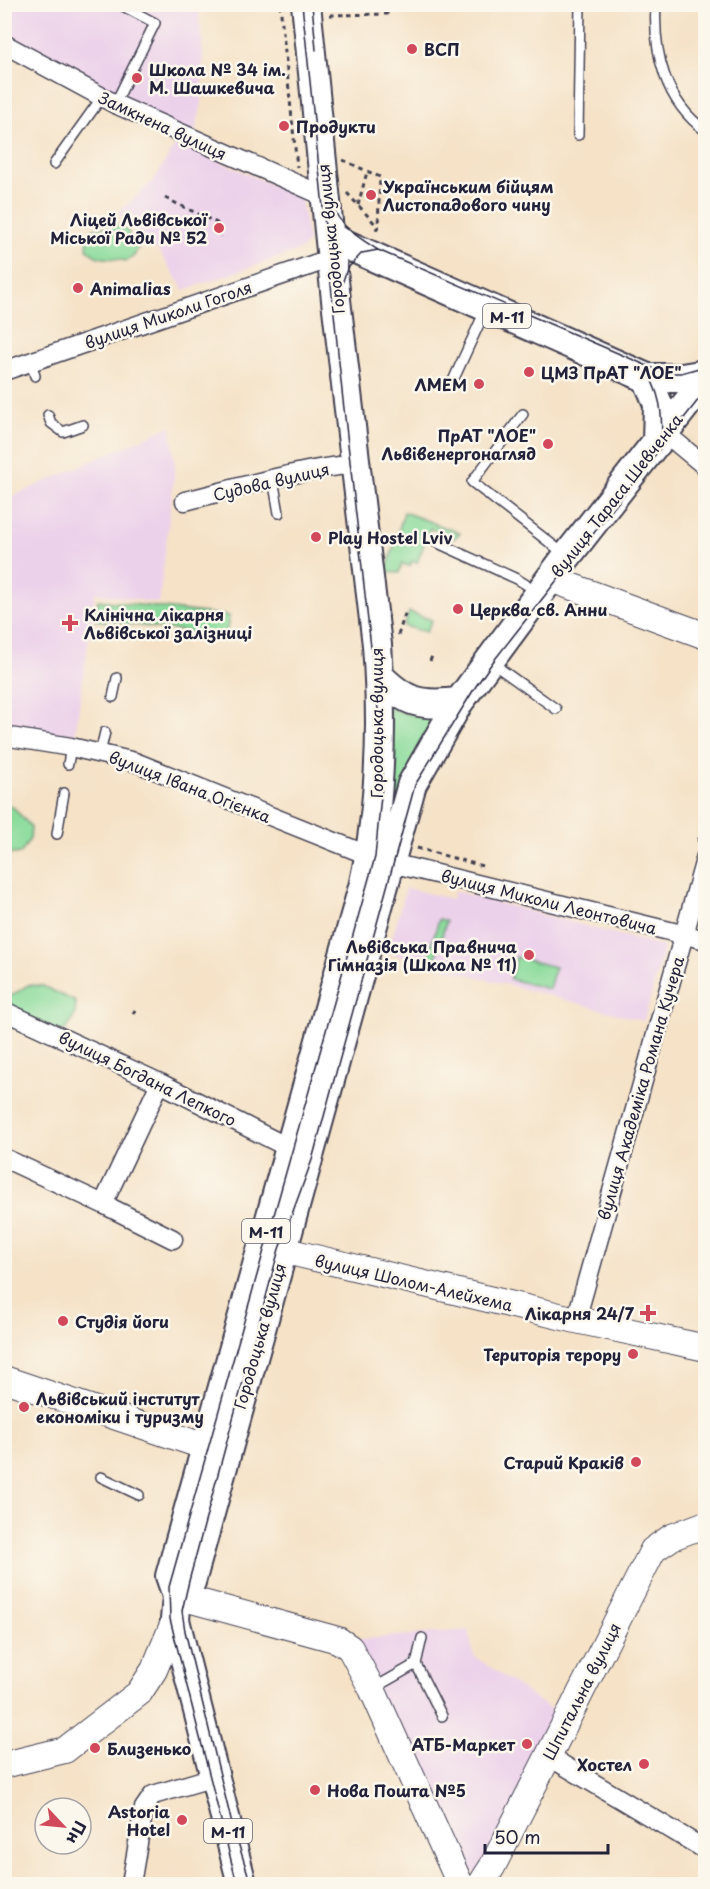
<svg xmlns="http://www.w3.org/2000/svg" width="710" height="1889" font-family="'Playpen Sans',sans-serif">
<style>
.built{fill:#ecd1ea}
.green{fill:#8bdb9b;stroke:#567e6b;stroke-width:1.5}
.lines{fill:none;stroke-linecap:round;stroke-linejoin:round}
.lane-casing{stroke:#423f50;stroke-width:12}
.street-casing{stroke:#423f50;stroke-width:21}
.secondary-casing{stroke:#423f50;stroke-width:28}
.primary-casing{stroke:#423f50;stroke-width:32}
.path{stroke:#423f50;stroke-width:3;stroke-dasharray:4.5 4.5;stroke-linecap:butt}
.lane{stroke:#fff;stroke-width:9}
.street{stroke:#fff;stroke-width:18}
.secondary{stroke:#fff;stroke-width:26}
.primary{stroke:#fff;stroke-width:28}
.tram{stroke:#22223b;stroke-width:1.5}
.poi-dot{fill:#d1495b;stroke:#fbf7ec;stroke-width:2}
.labels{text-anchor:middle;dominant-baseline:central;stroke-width:5;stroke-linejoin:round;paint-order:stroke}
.shield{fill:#fbf7ec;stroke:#636270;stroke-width:1.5}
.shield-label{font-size:15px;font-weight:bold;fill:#22223b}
.poi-label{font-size:16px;font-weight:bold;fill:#22223b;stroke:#fbf7ec;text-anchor:start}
.street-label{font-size:16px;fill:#22223b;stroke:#fbf7ec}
</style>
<rect width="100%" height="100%" fill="#fbf7ec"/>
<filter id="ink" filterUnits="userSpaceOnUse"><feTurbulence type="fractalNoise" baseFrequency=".0167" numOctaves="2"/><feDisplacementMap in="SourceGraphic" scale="12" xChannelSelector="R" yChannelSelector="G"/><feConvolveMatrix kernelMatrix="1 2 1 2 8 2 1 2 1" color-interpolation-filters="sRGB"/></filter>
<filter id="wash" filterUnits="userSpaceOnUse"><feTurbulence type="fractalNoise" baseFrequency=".008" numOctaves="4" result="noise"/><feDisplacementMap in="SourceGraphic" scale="24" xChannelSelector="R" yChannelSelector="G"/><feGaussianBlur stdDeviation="1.35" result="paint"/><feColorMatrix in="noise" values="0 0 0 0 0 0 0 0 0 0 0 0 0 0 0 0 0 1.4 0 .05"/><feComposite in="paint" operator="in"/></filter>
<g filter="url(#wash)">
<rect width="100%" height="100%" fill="#f5e2c7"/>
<path class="built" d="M4,5h194l5,48 -1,50 -8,34 -189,-95z
M177,142l124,56 7,43 -5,8 -119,41 -26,-40 -12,-4 -28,-33 36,-33z
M171,426l4,41 -16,136 -64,-10 -21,150 -69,-11 -1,-232z
M406,888l46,11 2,-8 210,56 -20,74 -256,-68z
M468,1630l6,26 88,61 -85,156 -7,-2 -6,-7 -115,-224z"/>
<path class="green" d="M121,225l7,6 2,7 9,8 -5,10 -8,5c-17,-6 -28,2 -39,-13l1,-10 4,-9z
M404,512l56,21 -7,6 -23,-11 -13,35 -5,-2 -2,5 -8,-2 -3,9 -13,-1z
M98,600l131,16 -3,20 -131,-16z
M409,612l23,8 -6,12 -22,-6z
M389,706c15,11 30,9 48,7l-52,126 9,-58z
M5,803l9,5 17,19 -1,12 -9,14 -16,2z
M439,919l7,2 -12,44 -8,-2z
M516,957l39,10 -6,22 -39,-10z
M28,985l15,1 33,16c0,14 -4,24 -16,31l-56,-30 2,-4z"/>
</g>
<g filter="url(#ink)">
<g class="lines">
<g class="lane-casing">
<path id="lane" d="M656,4c-3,49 9,98 50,127
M115,104l40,-81 -36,-19
M578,135l2,-131
M54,164l48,-67
M31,362l4,14
M451,385l34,-74
M523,414l-51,68 91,71
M48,415l3,8 12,9 20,-7
M273,479l6,34
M429,539l88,40 21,13
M492,663l64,46
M113,697l4,-19
M100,753l5,-21
M68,764l3,-17
M57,834l7,-41
M101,1477l38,18
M416,1664l26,52
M374,1688l42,-24 6,-26"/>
</g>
<g class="street-casing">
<path id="street" d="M4,44l111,60 211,93
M4,371l328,-113
M665,433l41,34
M185,501c57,-14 114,-32 172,-37
M4,736l67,11 64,15 235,94
M391,863l315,77
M4,1011l156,72 139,70
M4,1158l99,46 70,35
M103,1204l57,-121
M576,1320l130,-464
M548,1756l158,94
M131,1884l13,-76 9,-13 61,-18"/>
</g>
<g class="secondary-casing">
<path id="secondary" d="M551,579l155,57
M265,1246l311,74 130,28
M4,1379l202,68
M177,1596l161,44 12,8 22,41 88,195
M4,1765l61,-15 74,-57 15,-23 21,-50
M481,1884l11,-17 161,-317 19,-13 34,-13"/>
</g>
<g class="primary-casing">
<path id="primary" d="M331,238l316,140h35l24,-4
M647,378l11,26 -1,39
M379,676c28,28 42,30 80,26
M177,1596l14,-14 221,-798 47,-82 108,-146 139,-177
M242,1884l-67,-264 2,-24 -7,-20 193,-689c18,-79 20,-161 14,-242l-41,-345 -30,-296"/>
</g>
<path class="path" d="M280,4l17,163
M330,15l61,-1
M343,160l37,17 -2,49
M347,193l31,34 -5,6
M165,198l52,25 4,14
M358,205l9,-33
M398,635l8,-24
M430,661l2,-5
M698,842l8,-27
M417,848l69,19
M133,1014l4,-8"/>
<use href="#lane" class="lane"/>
<use href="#street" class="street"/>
<use href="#secondary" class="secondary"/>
<use href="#primary" class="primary"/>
<path class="tram" d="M312,4l4,46
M329,188c3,34 22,45 49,62l286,123h17l25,-7
M336,302l11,-33 15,-16 16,-3
M642,365c20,27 20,48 20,80
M237,1884l-67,-265 -1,-32 206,-730 8,-82 -4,-57 -37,-327 -40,-387
M251,1884l-20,-64 -46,-189 -3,-20 7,-30 90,-332 33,-89 103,-375 61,-99 16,-23 214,-273"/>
</g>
</g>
<g class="poi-dot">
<circle cx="412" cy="49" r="6"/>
<circle cx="137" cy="78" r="6"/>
<circle cx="284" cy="126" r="6"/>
<circle cx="371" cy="195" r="6"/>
<circle cx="219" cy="228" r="6"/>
<circle cx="78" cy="288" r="6"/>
<circle cx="529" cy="372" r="6"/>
<circle cx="479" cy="384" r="6"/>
<circle cx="548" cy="444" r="6"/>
<circle cx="316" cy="537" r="6"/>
<circle cx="458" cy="609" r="6"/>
<path d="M67 614h6v6h6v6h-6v6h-6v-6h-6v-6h6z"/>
<circle cx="529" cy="955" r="6"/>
<path d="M645 1304h6v6h6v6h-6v6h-6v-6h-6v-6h6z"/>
<circle cx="63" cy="1321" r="6"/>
<circle cx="633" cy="1354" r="6"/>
<circle cx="24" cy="1407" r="6"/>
<circle cx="636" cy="1462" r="6"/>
<circle cx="527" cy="1744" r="6"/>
<circle cx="95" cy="1748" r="6"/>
<circle cx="644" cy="1764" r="6"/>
<circle cx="315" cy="1790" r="6"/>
<circle cx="182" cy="1820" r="6"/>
</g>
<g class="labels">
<g class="shield">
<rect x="483" y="304" width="48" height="24" rx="4.5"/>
<rect x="242" y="1219" width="48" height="24" rx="4.5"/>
<rect x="204" y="1819" width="48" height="24" rx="4.5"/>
</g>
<g class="shield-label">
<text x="507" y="316">М-11</text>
<text x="266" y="1231">М-11</text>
<text x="228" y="1831">М-11</text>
</g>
<g class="poi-label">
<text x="424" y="49">ВСП</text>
<text x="149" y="69">Школа № 34 ім.<tspan x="149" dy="18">М. Шашкевича</tspan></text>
<text x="296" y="126">Продукти</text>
<text x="383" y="186">Українським бійцям<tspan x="383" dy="18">Листопадового чину</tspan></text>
<text x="207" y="219" text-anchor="end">Ліцей Львівської<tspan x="207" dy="18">Міської Ради № 52</tspan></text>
<text x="90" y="288">Animalias</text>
<text x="541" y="372">ЦМЗ ПрАТ "ЛОЕ"</text>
<text x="467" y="384" text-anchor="end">ЛМЕМ</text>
<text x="536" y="435" text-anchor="end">ПрАТ "ЛОЕ"<tspan x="536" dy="18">Львівенергонагляд</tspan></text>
<text x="328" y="537">Play Hostel Lviv</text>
<text x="470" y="609">Церква св. Анни</text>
<text x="84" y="614">Клінічна лікарня<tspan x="84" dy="18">Львівської залізниці</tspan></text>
<text x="517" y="946" text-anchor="end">Львівська Правнича<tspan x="517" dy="18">Гімназія (Школа № 11)</tspan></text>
<text x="634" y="1313" text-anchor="end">Лікарня 24/7</text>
<text x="75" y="1321">Студія йоги</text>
<text x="621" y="1354" text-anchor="end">Територія терору</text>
<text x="36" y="1398">Львівський інститут<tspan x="36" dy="18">економіки і туризму</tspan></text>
<text x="624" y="1462" text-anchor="end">Старий Краків</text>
<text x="515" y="1744" text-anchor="end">АТБ-Маркет</text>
<text x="107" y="1748">Близенько</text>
<text x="632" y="1764" text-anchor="end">Хостел</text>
<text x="327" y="1790">Нова Пошта №5</text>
<text x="170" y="1811" text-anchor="end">Astoria<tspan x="170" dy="18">Hotel</tspan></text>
</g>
<g class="street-label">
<text transform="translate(163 125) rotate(25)">Замкнена вулиця</text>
<text transform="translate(330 239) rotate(-96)">Городоцька вулиця</text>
<text transform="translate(168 314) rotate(-19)">вулиця Миколи Гоголя</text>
<text transform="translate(271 481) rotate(-13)">Судова вулиця</text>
<text transform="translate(616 495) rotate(-52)">вулиця Тараса Шевченка</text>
<text transform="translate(376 723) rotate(-90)">Городоцька вулиця</text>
<text transform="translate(190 786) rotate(21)">вулиця Івана Огієнка</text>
<text transform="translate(549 901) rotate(14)">вулиця Миколи Леонтовича</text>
<text transform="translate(148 1078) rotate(26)">вулиця Богдана Лепкого</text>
<text transform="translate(640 1088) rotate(-74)">вулиця Академіка Романа Кучера</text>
<text transform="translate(414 1282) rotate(13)">вулиця Шолом-Алейхема</text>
<text transform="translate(259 1336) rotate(-74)">Городоцька вулиця</text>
<text transform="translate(581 1691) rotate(-63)">Шпитальна вулиця</text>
</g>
</g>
<rect width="710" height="1889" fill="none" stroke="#fbf7ec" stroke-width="24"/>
<g transform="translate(63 1826) rotate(116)"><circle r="28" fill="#fbf7ec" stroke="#a4a2a5" stroke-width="1.5"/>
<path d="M0-4.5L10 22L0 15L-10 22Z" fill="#d1495b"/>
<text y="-9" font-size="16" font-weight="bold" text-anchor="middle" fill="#22223b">Пн</text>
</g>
<path d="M485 1844v9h123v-9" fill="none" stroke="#22223b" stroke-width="3"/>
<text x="494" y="1844" font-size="18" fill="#22223b" stroke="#fbf7ec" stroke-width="4.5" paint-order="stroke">50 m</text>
</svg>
